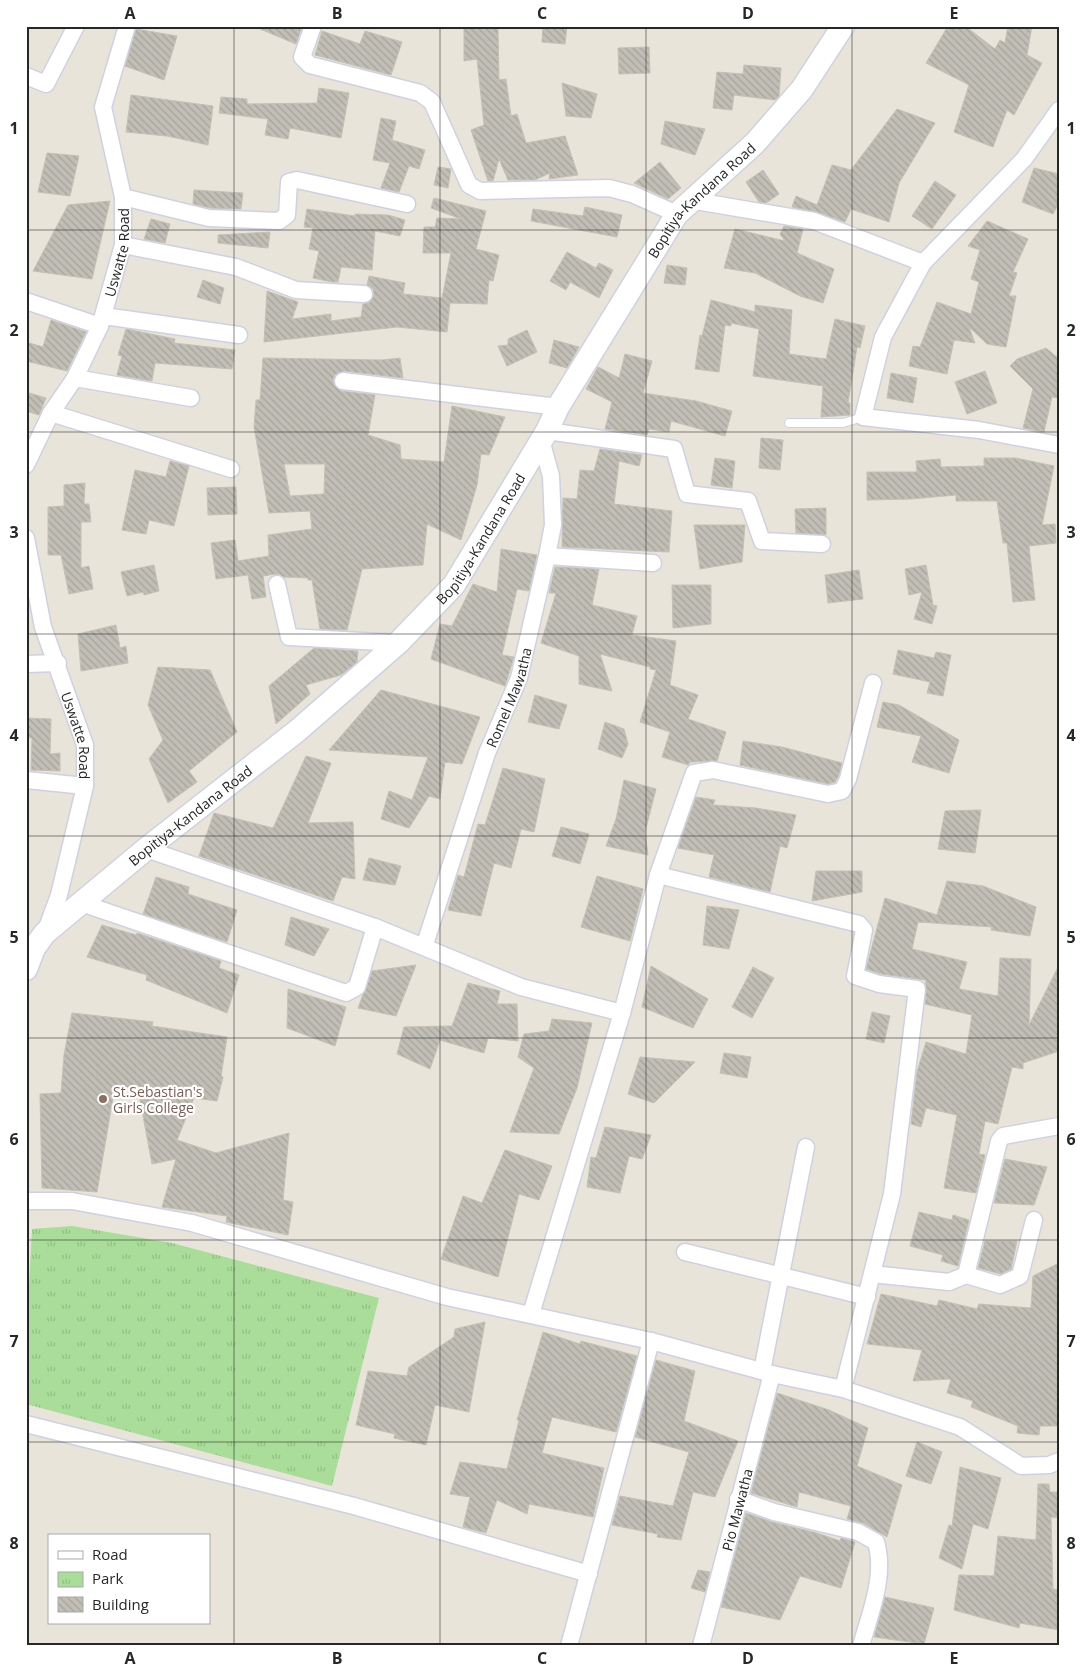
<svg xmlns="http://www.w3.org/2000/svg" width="1085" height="1672" font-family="'Open Sans',sans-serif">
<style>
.park{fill:url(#park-tufts)}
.building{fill:url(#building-back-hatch);stroke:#c4c0b4;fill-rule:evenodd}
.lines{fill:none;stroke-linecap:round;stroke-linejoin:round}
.lane-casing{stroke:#cfd1e0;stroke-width:10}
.street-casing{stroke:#cfd1e0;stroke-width:19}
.secondary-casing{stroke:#cfd1e0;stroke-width:25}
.lane{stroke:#fff;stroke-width:8}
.street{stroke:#fff;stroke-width:16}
.secondary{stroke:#fff;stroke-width:22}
.grid{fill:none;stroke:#272727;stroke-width:1;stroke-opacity:0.55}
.education-dot{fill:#8d6e63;stroke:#fff;stroke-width:2}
.labels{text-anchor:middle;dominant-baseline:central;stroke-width:4.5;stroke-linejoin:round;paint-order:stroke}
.street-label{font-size:14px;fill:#272727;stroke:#fff}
.education-label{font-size:14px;fill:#785e54;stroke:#fff;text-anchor:start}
.neatline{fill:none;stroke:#272727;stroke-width:2}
.grid-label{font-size:16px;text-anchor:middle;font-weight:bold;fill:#272727}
</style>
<defs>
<pattern id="park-tufts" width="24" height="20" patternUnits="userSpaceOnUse" patternTransform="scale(1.25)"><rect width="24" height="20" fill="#a9dd99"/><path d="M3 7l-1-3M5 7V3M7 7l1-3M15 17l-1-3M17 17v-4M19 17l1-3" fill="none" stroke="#91be84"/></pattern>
<pattern id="building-back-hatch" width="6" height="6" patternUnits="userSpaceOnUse" patternTransform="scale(1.25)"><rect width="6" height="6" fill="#c1beb6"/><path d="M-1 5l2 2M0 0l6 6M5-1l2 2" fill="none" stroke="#a6a39c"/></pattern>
</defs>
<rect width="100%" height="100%" fill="#e9e4da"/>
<path class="park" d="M72,1226l100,17 207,55 -47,188 -306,-82v-61l6,-114z"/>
<path class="building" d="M253,26h49l-6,18z
M464,26l34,3 1,51 7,-1 5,37 6,-2 9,29 39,-7 13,39 -29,4 1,-6 -15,7h-27l-9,-21 -6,22h-5l-17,-51 13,-5 -7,-66 -13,2z
M543,26h24l-2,18 -23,-2z
M948,26h17l30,23 5,-9 5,3 3,-17h24l-5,29 15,8 -28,52 -7,-5 -14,37 -39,-15 15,-47 -43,-22z
M136,29l41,7 -13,44 -39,-14z
M322,31l38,13 5,-13 37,11 -11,33 -76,-20z
M649,47l1,26 -31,1 -1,-26z
M744,65l37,3 -2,28 -4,4 -41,-5 -2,15 -19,-2 4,-36 26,2z
M562,83l35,11 -6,24 -25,-2z
M319,88l30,5 -8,45 -51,-10 -2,11 -23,-4 3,-16 -49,-6 2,-16 26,2v5l70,-1z
M131,95l82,11 -5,39 -41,-9 -41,-4z
M897,109l38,14 -36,60 -10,39 -38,-13 -6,13 -28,-10 -25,-5 4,-11 21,9 15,-40 19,5z
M381,118l15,3 -4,19 33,10 -6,19 -10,-3 -10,26 -18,-4 9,-25 -17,-3z
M665,121l40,8 -10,26 -34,-11z
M47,153l32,3 -9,40 -32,-4z
M660,162l21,26 -13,11 -34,-16z
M438,167l13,2 -3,19 -14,-3z
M1034,168l25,6v29l-6,11 -31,-12z
M763,170l16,24 -13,9 -7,-1 -13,-20z
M935,181l21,14 -24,34 -20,-13z
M194,190l49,3 -2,16 -31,-1 -17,-4z
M434,198l52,13 -10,38 23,6 -6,26 -4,-1 -2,24 -37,-1 -3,29 -50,-5 -133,15 3,-51 31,11 -6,17 39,-5v7l30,-4 2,-13 6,-1 5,-8 -1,-6 -6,-4 2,-9 36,7 -2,11 39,4 9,-45h-28l1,-26h11l2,-9 24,1 -30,-11z
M110,201l-18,78 -59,-8 35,-66z
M585,207l37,8 -5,22 -86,-16 2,-12 50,7z
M307,209l48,7v-2l33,1 17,5 -5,16 -25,-5 -3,39 -31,-3 -3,15h-6l-19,-4 6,-27 -10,-2 4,-21 -9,-1z
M151,219l19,5 -5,19 -21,-4z
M987,221l41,18 -15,33 4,1 -8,23h7l-10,51 -19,-3 -18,-17 6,16 -21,-3 -7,34 -38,-8 4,-20 7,1 17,-45 34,12 8,-32 -8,-3 9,-29 -12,-4z
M784,226l19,3 -6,24 37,16 -11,34 -23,-7 -45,-23 -31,-5 11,-39 50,12 -5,-7z
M270,232l-2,16 -50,-5v-8z
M567,252l29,16 3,-5 14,7 -14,28 -29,-16 -4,8 -16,-9z
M667,265l20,3 -2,17 -21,-2z
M203,280l21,8 -4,16 -23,-7z
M711,300l44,12v-7l37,5 -3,44 37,5 9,-40 30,7 -5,22 -3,-1 -9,56h2v12l-29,2 2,-31 -70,-10 6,-47 -28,-6v3l-6,-1 -6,47 -24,-3 5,-34 2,1z
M51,320l35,12 -19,39 -41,-10v-19l17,5z
M126,329l49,10 -1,4 61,7 -3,19 -77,-6 -3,18 -35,-6 5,-19 -4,-1z
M527,330l10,22 -30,14 -9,-20 10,-1v-6z
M554,340l25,7 -12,21 -18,-5z
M1046,348l13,11v39l-7,-1 -8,35 -21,-4 10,-39 -23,-23 7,-7z
M625,354l27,7 -9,32 53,8 36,10 -7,25 -54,-15 -2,11 -20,-3 -2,6 -42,-6 7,-27 -26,-13 12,-22 21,11z
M263,358l119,2 18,-2 3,20 -59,-7 -9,4 -2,5 1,5 7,6 34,4 -7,40 32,10 1,14 43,3 8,-56 53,11 -16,38 -8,-1 -4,31 -16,55 -34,-16 -4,41 -61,4 -15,61 -27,-1 -8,-49h-4v-2l-24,-1 -9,-3 -12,2 3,21 -14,2 -4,-24 -32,4 -5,-36 24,-3 3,21 31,-5 -1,-21 44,-6 -2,-18 -41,2 -15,-86 2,-27h4zM284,464h41l-1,30 -34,2z
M985,371l12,32 -30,11 -12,-32z
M891,373l26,5 -4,25 -26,-5z
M26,392l20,6 -7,17 -13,-4z
M761,438l22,2 -3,30 -21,-2z
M600,449l42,6 -3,11 -20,-5 -5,43 58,7 -3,41 -107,-5 1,-49 14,1 3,-29 14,1z
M715,458l20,3 -3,27 -21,-3z
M984,458h32l38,8 -12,59 13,-1 1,19 -27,3 6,54 -22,2 -6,-59h-4l-6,-42h-41v-6l-45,4 -44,1v-28h50l-1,-11 24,-2 1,8 43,-1z
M170,461l19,5 -15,60 -25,-6 -3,14 -24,-4 13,-60 31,7z
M85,483l-1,21h5l2,18h-10v46l8,-2 4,23 -24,5 -8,-39h-13v-48l16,-1v-21z
M236,487l1,27 -29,1 -1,-27z
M826,508v27l-30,-2 -1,-24z
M694,525h51l-3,37 -42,7z
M501,549l36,6 -8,36 -12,-2 -15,66 12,2 -9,29 -74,-27 9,-35 12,2 21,-42 24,8z
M154,565l5,26 -15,4 -1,-3 -16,4 -6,-24z
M926,565l7,40 4,1 -5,18 -18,-5 8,-27 -13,3 -4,-26z
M555,567l44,2 -7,36 45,11 -5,19 44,6 -6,44 28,10 -10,24 38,13 -9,29 -27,1 -2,3 -26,-8 8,-25 -30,-10 16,-52 -6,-1v-2l-50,-13 12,37 -33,-7v-28l-38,-13 15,-50h-7z
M859,570l4,29 -35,4 -3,-28z
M672,585h39v39l-38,4z
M116,625l4,23 6,-2 2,17 -47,8 -3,-37z
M314,648l44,3 -1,11 -16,13 -35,10 4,9 -34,30 -7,-38z
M898,650l36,8 2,-6 15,3 -8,41 -16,-3 3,-11 -37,-8z
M158,667l52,3 27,62 -48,39 8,11 -29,21 -19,-44 14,-19 -15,-35z
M381,690l99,27 -18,47 -17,-2 -5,37 -11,-3 -20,32 -28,-9 8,-28 23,9 16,-43 -99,-7z
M535,695l32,10 -8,24 -31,-7z
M883,702l16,3 60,35 -10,33 -37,-11 9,-26 -44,-9z
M26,718l25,1 -1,35 10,-1v18l-29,-1 1,-32 -6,-1z
M605,722l19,7 4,15 -6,14 -24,-9z
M743,741l39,6 60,16 -3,12 -4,7 -7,2 -88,-19z
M306,756l25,7 -23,60 45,-1 2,57 -13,-2 -9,24 -134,-45 15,-43 59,15z
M503,768l42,11 -11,53 -13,-3 -10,39 -17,-5 -13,53 -33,-6 10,-35 6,2 14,-53 7,1z
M624,780l32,9 -11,43 3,23 -42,-9 10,-27z
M696,797l19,3 -2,5 43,3 40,7 -9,33 -7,-2 -10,46 -61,-15 5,-22 -36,-7z
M981,810l-6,43 -37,-4 7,-38z
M561,827l28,7 -9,30 -28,-8z
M369,858l32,8 -6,19 -32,-5z
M816,871h46v21l-50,9z
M597,876l46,13 -13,52 -49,-14z
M156,877l33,10 -1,7 49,16 -10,32 -84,-28z
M947,881l36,5 53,21 -6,29 -39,-6 1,-3 -74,-5 -6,27 55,13 -8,27 39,7 2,-38 31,1 -2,66 30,-60v86l-36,12v6l-11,-2 -14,57 -13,-3 -6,33 6,1 -9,38 -32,-5 13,-73 -31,-7 -5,19 -10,-3 6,-52 9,-30 40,12 6,-39 -47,-11 1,-24 -45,-6 -15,-5 19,-71 52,17z
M707,906l32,4 -10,39 -26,-4z
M291,917l38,12 -15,27 -29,-11z
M102,925l34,10 1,-2 84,28 -2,7 20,7 -12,38 -81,-33 1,-5 -60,-18z
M416,965l-20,51 -38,-8 14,-37z
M651,966l57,33 -15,29 -51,-21z
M753,967l21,11 -22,40 -20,-11z
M468,983l32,8 -3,13h20l1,37 -30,-3 -4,15 -44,-13 -10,29 -33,-15 7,-27 48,-1z
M288,989l58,18 -11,39 -48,-18z
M872,1012l18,4 -6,27 -18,-4z
M72,1013l81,9 -1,4 75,11 -6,39 2,1 -6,24 -23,-3 -17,42 39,13 73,-20 -6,67 10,2 -5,33 -62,-13 1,-6 -65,-9 14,-48 -24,5 -14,-75 -23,-3 -18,106 -55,-4 -2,-94 21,-1 3,-38z
M552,1019l40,4 -15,65 -18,46 -49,-2 24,-64 -16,-11 6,-23 25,-3z
M724,1053l27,4 -4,21 -27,-5z
M640,1057l55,5 -41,41 -26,-9z
M605,1127l46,8 -9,24 -13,-3 -9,37 -33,-6 4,-30 5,1z
M505,1150l47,16 -13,34 -20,-6 -21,83 -57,-18 22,-63 19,7z
M1005,1159l42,8 -13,38 -40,-2z
M919,1212l33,8 1,-5 16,5 -11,46 -17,-5 2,-6 -33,-9z
M985,1241h32l-6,28 -10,5 -23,-6z
M1059,1263v163h-19l-1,9 -22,-2 1,-7 -47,-19 2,-6 -26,-8 4,-14 -38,2 9,-31 -55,-6 14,-50 56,12 2,-6 38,9 2,-5 52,4 2,-32z
M485,1322l-16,90 -34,-7 -9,40 -32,-7 1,-4 -39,-9 12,-54 39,5 2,-9 45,-30 1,-8z
M543,1332l37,12 1,-3 56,15 -21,76 -64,-15 -10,36 62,15 -11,49 -64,-13 -2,10 -30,-14 -11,33 -23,-6 7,-30 -20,-3 10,-32 47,7 12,-49h-2z
M656,1360l39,11 -11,50 54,20 -23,56 -22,-5 -12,48 -24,-3 1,-3 -46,-9 8,-29 53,10 16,-54 -54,-15z
M777,1393l52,17 39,18 -11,38 45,19 -15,52 -24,-14 -16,-4 4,-13 -52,-14 -2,15 -46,-14z
M917,1442l25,10 -11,32 -25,-8z
M960,1467l41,11 -13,51 -15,-5 -11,45 -23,-11 10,-33 3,1z
M1038,1484h11l1,8h9v26l-8,-1 2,72 6,1v40l-39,-7 -1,5 -65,-18 5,-35 35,1 4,-40 38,4z
M746,1513l26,9 45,11 23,8 1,-3 14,4 -14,46 -41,-12 -20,44 -59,-13z
M698,1570l12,2 -5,20 -14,-4z
M885,1597l49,11 -10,36 -50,-7z"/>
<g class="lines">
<g class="lane-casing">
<path id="lane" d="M789,423h54l20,-6"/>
</g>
<g class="street-casing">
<g id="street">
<path d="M313,26l-11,31 8,8 110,28 12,9 37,83 11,6 129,-3 23,6 45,20"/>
<path d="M26,76l20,8 30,-58"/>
<path d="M1059,110l-35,49 -101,104 -40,74 -20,80 116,13 80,15"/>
<path d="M123,197l86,21 70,3 8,-6 2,-33 8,-2 110,24"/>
<path d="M690,200l124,21 109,42"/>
<path d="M123,245l113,22 60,23 68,4"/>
<path d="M26,301l74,25"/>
<path d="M104,316l135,19"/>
<path d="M75,378l116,20"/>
<path d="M343,381l215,26"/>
<path d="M51,413l180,56"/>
<path d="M547,431l127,18 13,45 61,7 14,40 60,3"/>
<path id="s1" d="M26,465l25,-52 24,-35 25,-52 23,-81v-48l-20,-90 24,-81"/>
<path id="s2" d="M26,538l17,89 42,118v41l-26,109 -14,38"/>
<path d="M547,556l106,7"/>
<path d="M277,584l12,53 109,6"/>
<path d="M26,664l32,-1"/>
<path d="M26,780l59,6"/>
<path d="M146,849l229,78 146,60 101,26"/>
<path d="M658,875l201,49 5,6 -9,46 24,8 38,5 -25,205 -49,195"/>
<path d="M81,903l265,90 11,-6 18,-60"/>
<path id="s3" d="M424,947l63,-194 32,-75 28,-122 6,-31 -2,-49 -10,-36"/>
<path d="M26,1201h46l120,22 255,74 204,44 121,33 71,15 117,38 61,39 28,-1 10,-4"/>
<path d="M685,1252l182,45"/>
<path d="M872,1274l77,8 17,-7 33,-134 4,-5 56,-10"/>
<path d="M966,1275l34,10 20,-9 14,-56"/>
<path d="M531,1314l91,-301 36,-138 36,-102 19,-3 115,24 14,-3 6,-12 25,-96"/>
<path d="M762,1371l44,-224"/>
<path d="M26,1424l328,82 235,68"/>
<path d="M738,1499l36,13 84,20 18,10c10,34 -6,71 -15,104"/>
<path d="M569,1646l82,-305"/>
<path id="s4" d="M701,1646l71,-272"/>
</g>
</g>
<g class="secondary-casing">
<g id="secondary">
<path id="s5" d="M26,969l8,-21 11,-15 101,-84 151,-118 101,-88 56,-58 93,-154 11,-24 119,-193 78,-71 47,-54 41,-63"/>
</g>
</g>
<use href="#lane" class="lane"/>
<use href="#street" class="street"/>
<use href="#secondary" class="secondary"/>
</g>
<path class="grid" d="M234,26v1620M440,26v1620M646,26v1620M852,26v1620M26,230h1033M26,432h1033M26,634h1033M26,836h1033M26,1038h1033M26,1240h1033M26,1442h1033"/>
<circle class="education-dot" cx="103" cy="1099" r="5"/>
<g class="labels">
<g class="street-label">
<text stroke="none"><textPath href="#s5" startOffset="1038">Bopitiya-Kandana Road</textPath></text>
<text stroke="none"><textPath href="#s1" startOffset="234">Uswatte Road</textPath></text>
<text stroke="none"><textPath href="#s5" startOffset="632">Bopitiya-Kandana Road</textPath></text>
<text stroke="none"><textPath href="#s3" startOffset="264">Romel Mawatha</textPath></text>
<text stroke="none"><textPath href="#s2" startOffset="205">Uswatte Road</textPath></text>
<text stroke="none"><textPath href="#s5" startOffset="228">Bopitiya-Kandana Road</textPath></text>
<text stroke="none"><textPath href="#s4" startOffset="141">Pio Mawatha</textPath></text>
</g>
<g class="education-label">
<text x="113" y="1091">St.Sebastian's<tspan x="113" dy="16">Girls College</tspan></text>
</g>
</g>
<rect width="1085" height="1672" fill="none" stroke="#ffffff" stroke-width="55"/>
<rect x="48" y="1534" width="162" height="90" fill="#ffffff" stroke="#a9a9a9"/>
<rect x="58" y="1551" width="25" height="8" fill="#ffffff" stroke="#a9a9a9"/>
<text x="92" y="1560" font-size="15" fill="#272727">Road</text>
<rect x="58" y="1572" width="25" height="15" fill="url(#park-tufts)" stroke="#a9a9a9"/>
<text x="92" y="1584" font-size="15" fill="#272727">Park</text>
<rect x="58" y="1597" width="25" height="15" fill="url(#building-back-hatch)" stroke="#a9a9a9"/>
<text x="92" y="1610" font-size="15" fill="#272727">Building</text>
<rect x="28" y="28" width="1030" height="1616" class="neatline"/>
<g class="grid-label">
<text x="130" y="19">A</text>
<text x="337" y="19">B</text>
<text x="542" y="19">C</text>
<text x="748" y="19">D</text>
<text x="954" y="19">E</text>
<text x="14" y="134">1</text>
<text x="1071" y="134">1</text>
<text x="14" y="336">2</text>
<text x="1071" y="336">2</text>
<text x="14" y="538">3</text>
<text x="1071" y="538">3</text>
<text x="14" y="741">4</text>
<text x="1071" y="741">4</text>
<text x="14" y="943">5</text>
<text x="1071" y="943">5</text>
<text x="14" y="1145">6</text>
<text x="1071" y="1145">6</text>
<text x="14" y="1347">7</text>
<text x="1071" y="1347">7</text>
<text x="14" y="1549">8</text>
<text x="1071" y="1549">8</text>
<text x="130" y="1664">A</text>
<text x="337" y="1664">B</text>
<text x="542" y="1664">C</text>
<text x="748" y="1664">D</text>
<text x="954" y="1664">E</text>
</g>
</svg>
